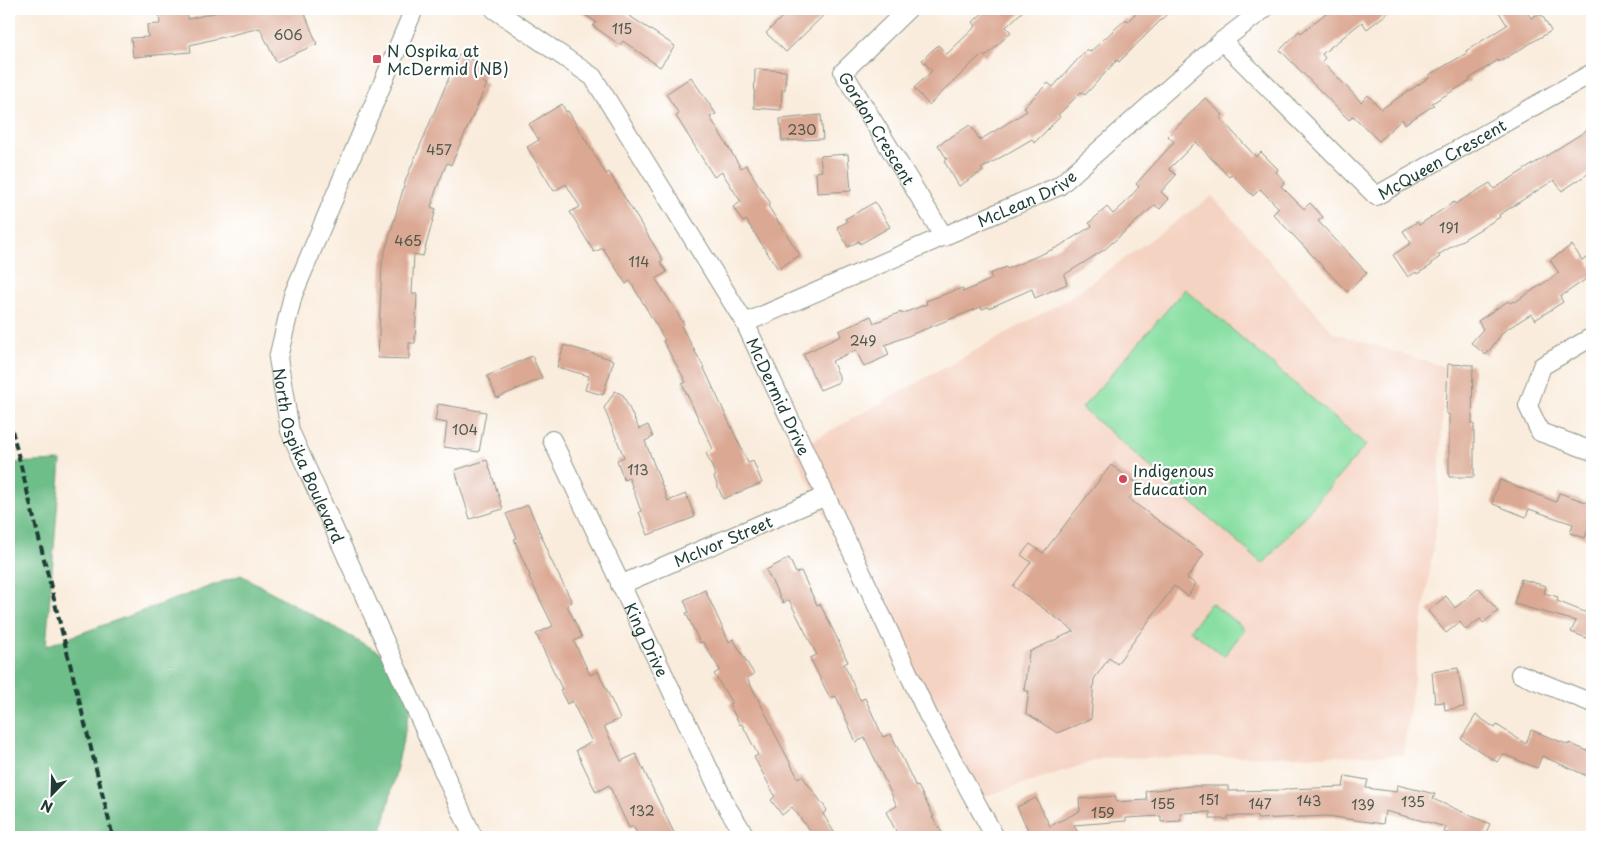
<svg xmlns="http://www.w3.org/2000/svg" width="1601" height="846" font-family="'Playpen Sans',sans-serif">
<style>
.built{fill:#f5d3c2}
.green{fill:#89dfa3;stroke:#548e6c}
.forest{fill:#6ebe89;stroke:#467e5e}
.building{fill:#dba893}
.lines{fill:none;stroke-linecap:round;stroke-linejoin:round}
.minor-casing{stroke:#8c9488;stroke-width:20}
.minor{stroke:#fff;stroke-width:18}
.rail{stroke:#1f3d34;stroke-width:4;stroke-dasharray:8 4;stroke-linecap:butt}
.poi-dot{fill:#d1495b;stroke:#fff;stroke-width:2}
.labels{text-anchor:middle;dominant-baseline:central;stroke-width:4.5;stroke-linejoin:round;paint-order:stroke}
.number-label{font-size:14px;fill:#4e584c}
.poi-label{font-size:16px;fill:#1f3d34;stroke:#fff;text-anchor:start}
.street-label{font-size:16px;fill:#1f3d34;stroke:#fff}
</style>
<rect width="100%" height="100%" fill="#fff"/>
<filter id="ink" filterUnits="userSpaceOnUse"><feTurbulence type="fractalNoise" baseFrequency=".02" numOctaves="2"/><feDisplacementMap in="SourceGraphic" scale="10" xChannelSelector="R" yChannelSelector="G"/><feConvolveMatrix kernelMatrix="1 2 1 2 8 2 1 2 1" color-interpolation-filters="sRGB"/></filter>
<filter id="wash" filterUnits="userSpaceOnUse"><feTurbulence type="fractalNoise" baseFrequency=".0096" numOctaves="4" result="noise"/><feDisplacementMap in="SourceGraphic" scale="20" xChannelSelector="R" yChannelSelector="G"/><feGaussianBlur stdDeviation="1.12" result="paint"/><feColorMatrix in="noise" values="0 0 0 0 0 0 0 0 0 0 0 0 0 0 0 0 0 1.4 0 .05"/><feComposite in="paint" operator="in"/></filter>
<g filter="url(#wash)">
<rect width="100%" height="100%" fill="#f9ecdc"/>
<path class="built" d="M1212,196l122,137 111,34 -8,154 -34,234 -299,3 -132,42 -152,-294 -26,-55 272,-151z"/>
<path class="green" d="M1185,289l181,156 -103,119 -181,-156z
M1211,603l34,26 -21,27 -34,-26z"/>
<path class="forest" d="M61,461l-15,185 195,-71 166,93 4,37 -30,132h-372v-374z"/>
<g id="blocks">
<path class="building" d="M230,9h73l14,35 -41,18 -16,-34 -70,17 1,7 -58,5 -2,-19 17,-1 -1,-12 13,-1 -1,-11 28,-3 1,9z
M576,9h43l56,37 -15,21 -37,-26 -3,4 -27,-19 3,-4z
M790,9h40l-44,43 -20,-19z
M987,9h38l-19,18 5,5 -26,25 -3,-3 -53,51 -15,-17 18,-17 -10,-11 16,-15 9,9 29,-28 -3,-4z
M1140,9h32l-53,53 -2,-2 -32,35 -4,-3 -23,23 2,2 -26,26 -2,-4 -51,30 2,2 -24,15 -15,-25 3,-2 -9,-14 32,-20 10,15 47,-29 -3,-4 24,-24 5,4 34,-38 3,3 36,-33 2,2z
M1331,9h62l-26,20 -5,-7 -40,32 3,4 -3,3 39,41 7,-7 13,14 49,-32 -1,-2 38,-22 -1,-2 41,-26 -10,-16h28l6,9 5,-3h6l9,16 -52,31 -1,-2 -29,19 1,2 -38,22 2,2 -29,19 -3,-5 -23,22 -26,-25 -4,4 -69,-70 19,-19 2,2z
M459,54l29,13 -6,15 5,2 -36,81 -4,-2 -11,27 -5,17 5,2 -13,47 -9,-2 -2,40h5l-2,49h-6v16l-31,-1 4,-96 24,-83z
M755,69l31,2 -1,19h-3l-1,20 -27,-2z
M691,77l25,37 -6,3 31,51 5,-3 25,39 -3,2 32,49 -22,14 -32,-49 -3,2 -10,-15 8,-5 -19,-30 -8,5 -38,-61 3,-2 -13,-20z
M1205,98l18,17 -3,3 36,39 5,-5 17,17 -2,3 9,10 -4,4 23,23 6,-6 13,14 -5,4 49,52 -20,19 -74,-78 6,-6 -19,-19 -7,7 -21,-22 -3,3 -33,-35 -27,27 7,6 -15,17 8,7 -9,10 -5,-4 -51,45 -40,25 3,9 -32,14 -3,-9 -43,19 -1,-1 -6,2 -1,-2 -96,38 4,10 -25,12 -8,-17 -24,11 7,15v6l-19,8 -17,-36 38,-18 -2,-5 32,-15 3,7 27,-11v2l26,-10 -1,-3 36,-13 1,4 29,-13 -2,-5 16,-7 1,2 51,-22 34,-21 -3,-3 18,-16 6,7 11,-10 15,-17 -3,-3 38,-42 -6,-6z
M562,104l4,8 2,-1 38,63 3,-2 54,88 -3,2 7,10 -11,7 28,45 -3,2 22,40 45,97 5,-2 9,22 -39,16 -9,-22 2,-1 -10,-23 7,-4 -31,-65 4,-2 -23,-41 2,-1 -35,-59 -4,3 -23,-36 -9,4 -24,-40 10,-5 -14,-23 -12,7 -27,-44 12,-7 -10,-16z
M821,115l2,24 -41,2 -2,-22z
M1592,127v44l-30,20 -8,-11 -55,35 1,2 -62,38 2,2 -9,6 1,2 -15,9 -1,-2 -8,5 -15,-22 18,-12 -8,-12 14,-9 2,3 35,-23 1,2 35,-21 4,6z
M848,154l3,37 -34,2 -1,-21 6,-1 -2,-15z
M875,202l15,25 -30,17 -1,-3 -11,6 -11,-20 10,-5 -2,-3z
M1572,245l10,15 4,-2 6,10v7l-32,22 3,5 -28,18 -4,-6 -27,17 -18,24 -15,-12 12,-14 -5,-8 30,-20 2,2 4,-2 1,1 44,-29 -9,-13z
M564,345l50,15 -11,35 -18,-5 4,-14 -32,-9z
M532,356l10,22 -45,20 -10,-22z
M1448,364l25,1 -1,59h2v53h-25v-63h-3z
M615,391l8,4 16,34 9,-4 5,12 -8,4 23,60 18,-7 9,23 -47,18 -9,-23 2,-1 -12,-33 -5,2 -7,-20 7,-3 -20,-49z
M438,404l48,8 -7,40 -35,-5 3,-24 -12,-2z
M487,460l16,49 -33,10 -15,-49z
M1111,465l28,20 -10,14 75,55 -17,24 9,6 -8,12 -14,-10 -57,78 -8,-6 -15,21 -3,40 -34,14 -31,-20 3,-22h-5l5,-39 45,-21 -61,-45 18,-24 -10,-7 9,-11 13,9z
M1500,480l56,22 3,-9 33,11v12l-7,22 -15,-5 3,-9 -44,-15 -3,8 -33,-13v-6z
M528,505l21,48 -1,1 24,48 -5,3 15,32 -8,4 16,34 8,-4 22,48 -16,7 17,35 15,-7 40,83h-37l-6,-11 -4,2 -20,-43 -13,7 -20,-42 16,-8 -20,-41 -5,3 -7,-14 2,-1 -26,-55 17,-8 -24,-49 1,-1 -16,-37 3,-1 -11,-24z
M789,558l7,15 5,-2 16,34 3,-1 15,30 13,28 -4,2 16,36 5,-2 18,39 8,-3 25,53 2,-1 16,31h-2l13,20h-46l-13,-25 11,-6 -32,-68 -9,4 -20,-46 -6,2 -20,-40 7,-3 -28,-55 -6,3 -17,-33z
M1521,579l25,7 -2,7 14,4 -1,4 35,14v25l-21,-8 5,-11 -62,-17z
M1479,588l19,23 -15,12 -3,-4 -14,11 -6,-8 -14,11 -18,-22 18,-15 9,12z
M705,590l24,52 4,-3 21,35 -7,4 25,48h-1l27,52 4,-2 25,34 -4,4 14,23h-22l-23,-30 -10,8 -11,-15 4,-4 -21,-39 4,-2 -16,-31 -2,1 -11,-21 3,-1 -18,-29 6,-4 -17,-28 -3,1 -14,-30 3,-1 -5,-12z
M1458,668l6,39 -19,3 -1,-8 -9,1 -3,-31z
M1476,715l19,13 2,-3 29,19 5,-14 38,15v-2l23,10v25l-50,-22 -5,12 -34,-14 -6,8 -36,-23z
M1345,776l23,4 -2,8 30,4 1,-7 38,9 -2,5 57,25 -6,13h-27l-13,-5 2,-5 -61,-16 -2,13 -56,-8 -70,3v-3h-29v3h-18v-7l-30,1 1,8 -20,1v-6l-35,2v3l-52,4 6,12h-52l3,-1 -14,-29 19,-9 14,28 30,-15 -1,-12 37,-3v6l31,-2 -1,-9 44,-5h38v5l58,-1v-1l57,-2z"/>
</g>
</g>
<g filter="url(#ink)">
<use href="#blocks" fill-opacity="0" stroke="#8c9488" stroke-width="1"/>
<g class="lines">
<g class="minor-casing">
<g id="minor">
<path id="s1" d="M414,9l-121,286 -15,63 12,73 183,406"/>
<path id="s2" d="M494,9l99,68 152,246 183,392 67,122"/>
<path id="s3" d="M908,9l-65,63 101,165"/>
<path id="s4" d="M1222,41l154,155 216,-123"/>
<path id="s5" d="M745,323l314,-137 163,-145 42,-32"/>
<path d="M1592,337l-50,29 -14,40 12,26 52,19"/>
<path id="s6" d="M552,440l175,367 19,30"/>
<path id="s7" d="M620,585l206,-89"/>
<path d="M1520,674l72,29"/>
</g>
</g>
<use href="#minor" class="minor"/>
<path class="rail" d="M9,418l104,419"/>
</g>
</g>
<g class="poi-dot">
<rect x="372" y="54" width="10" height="10" rx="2.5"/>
<circle cx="1123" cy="479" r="5"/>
</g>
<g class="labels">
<g class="number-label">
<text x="622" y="28">115</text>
<text x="288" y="34">606</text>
<text x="802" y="129">230</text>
<text x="439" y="149">457</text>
<text x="1449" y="227">191</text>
<text x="408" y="240">465</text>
<text x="639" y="261">114</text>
<text x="863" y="340">249</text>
<text x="465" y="429">104</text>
<text x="638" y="469">113</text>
<text x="1209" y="799">151</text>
<text x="1309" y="800">143</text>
<text x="1413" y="801">135</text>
<text x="1163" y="803">155</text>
<text x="1260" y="803">147</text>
<text x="1363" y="804">139</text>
<text x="642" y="810">132</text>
<text x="1103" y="812">159</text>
</g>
<g class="poi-label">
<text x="387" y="50">N Ospika at<tspan x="387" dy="18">McDermid (NB)</tspan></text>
<text x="1133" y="470">Indigenous<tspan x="1133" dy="18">Education</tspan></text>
</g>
<g class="street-label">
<text stroke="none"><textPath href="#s3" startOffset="156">Gordon Crescent</textPath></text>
<text stroke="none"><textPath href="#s4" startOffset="294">McQueen Crescent</textPath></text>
<text stroke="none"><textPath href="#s5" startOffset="308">McLean Drive</textPath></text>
<text stroke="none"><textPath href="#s2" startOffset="490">McDermid Drive</textPath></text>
<text stroke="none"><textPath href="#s1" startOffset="478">North Ospika Boulevard</textPath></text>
<text stroke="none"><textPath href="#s7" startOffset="112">McIvor Street</textPath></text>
<text stroke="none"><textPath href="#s6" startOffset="221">King Drive</textPath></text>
</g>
</g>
<rect width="1601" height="846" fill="none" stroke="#fff" stroke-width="30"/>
<g transform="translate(52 794) rotate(203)" stroke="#ffffff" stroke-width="4" paint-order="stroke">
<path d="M0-4L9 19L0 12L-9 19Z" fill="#1f3d34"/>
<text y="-8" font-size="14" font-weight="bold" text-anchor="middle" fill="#1f3d34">N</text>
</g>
</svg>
